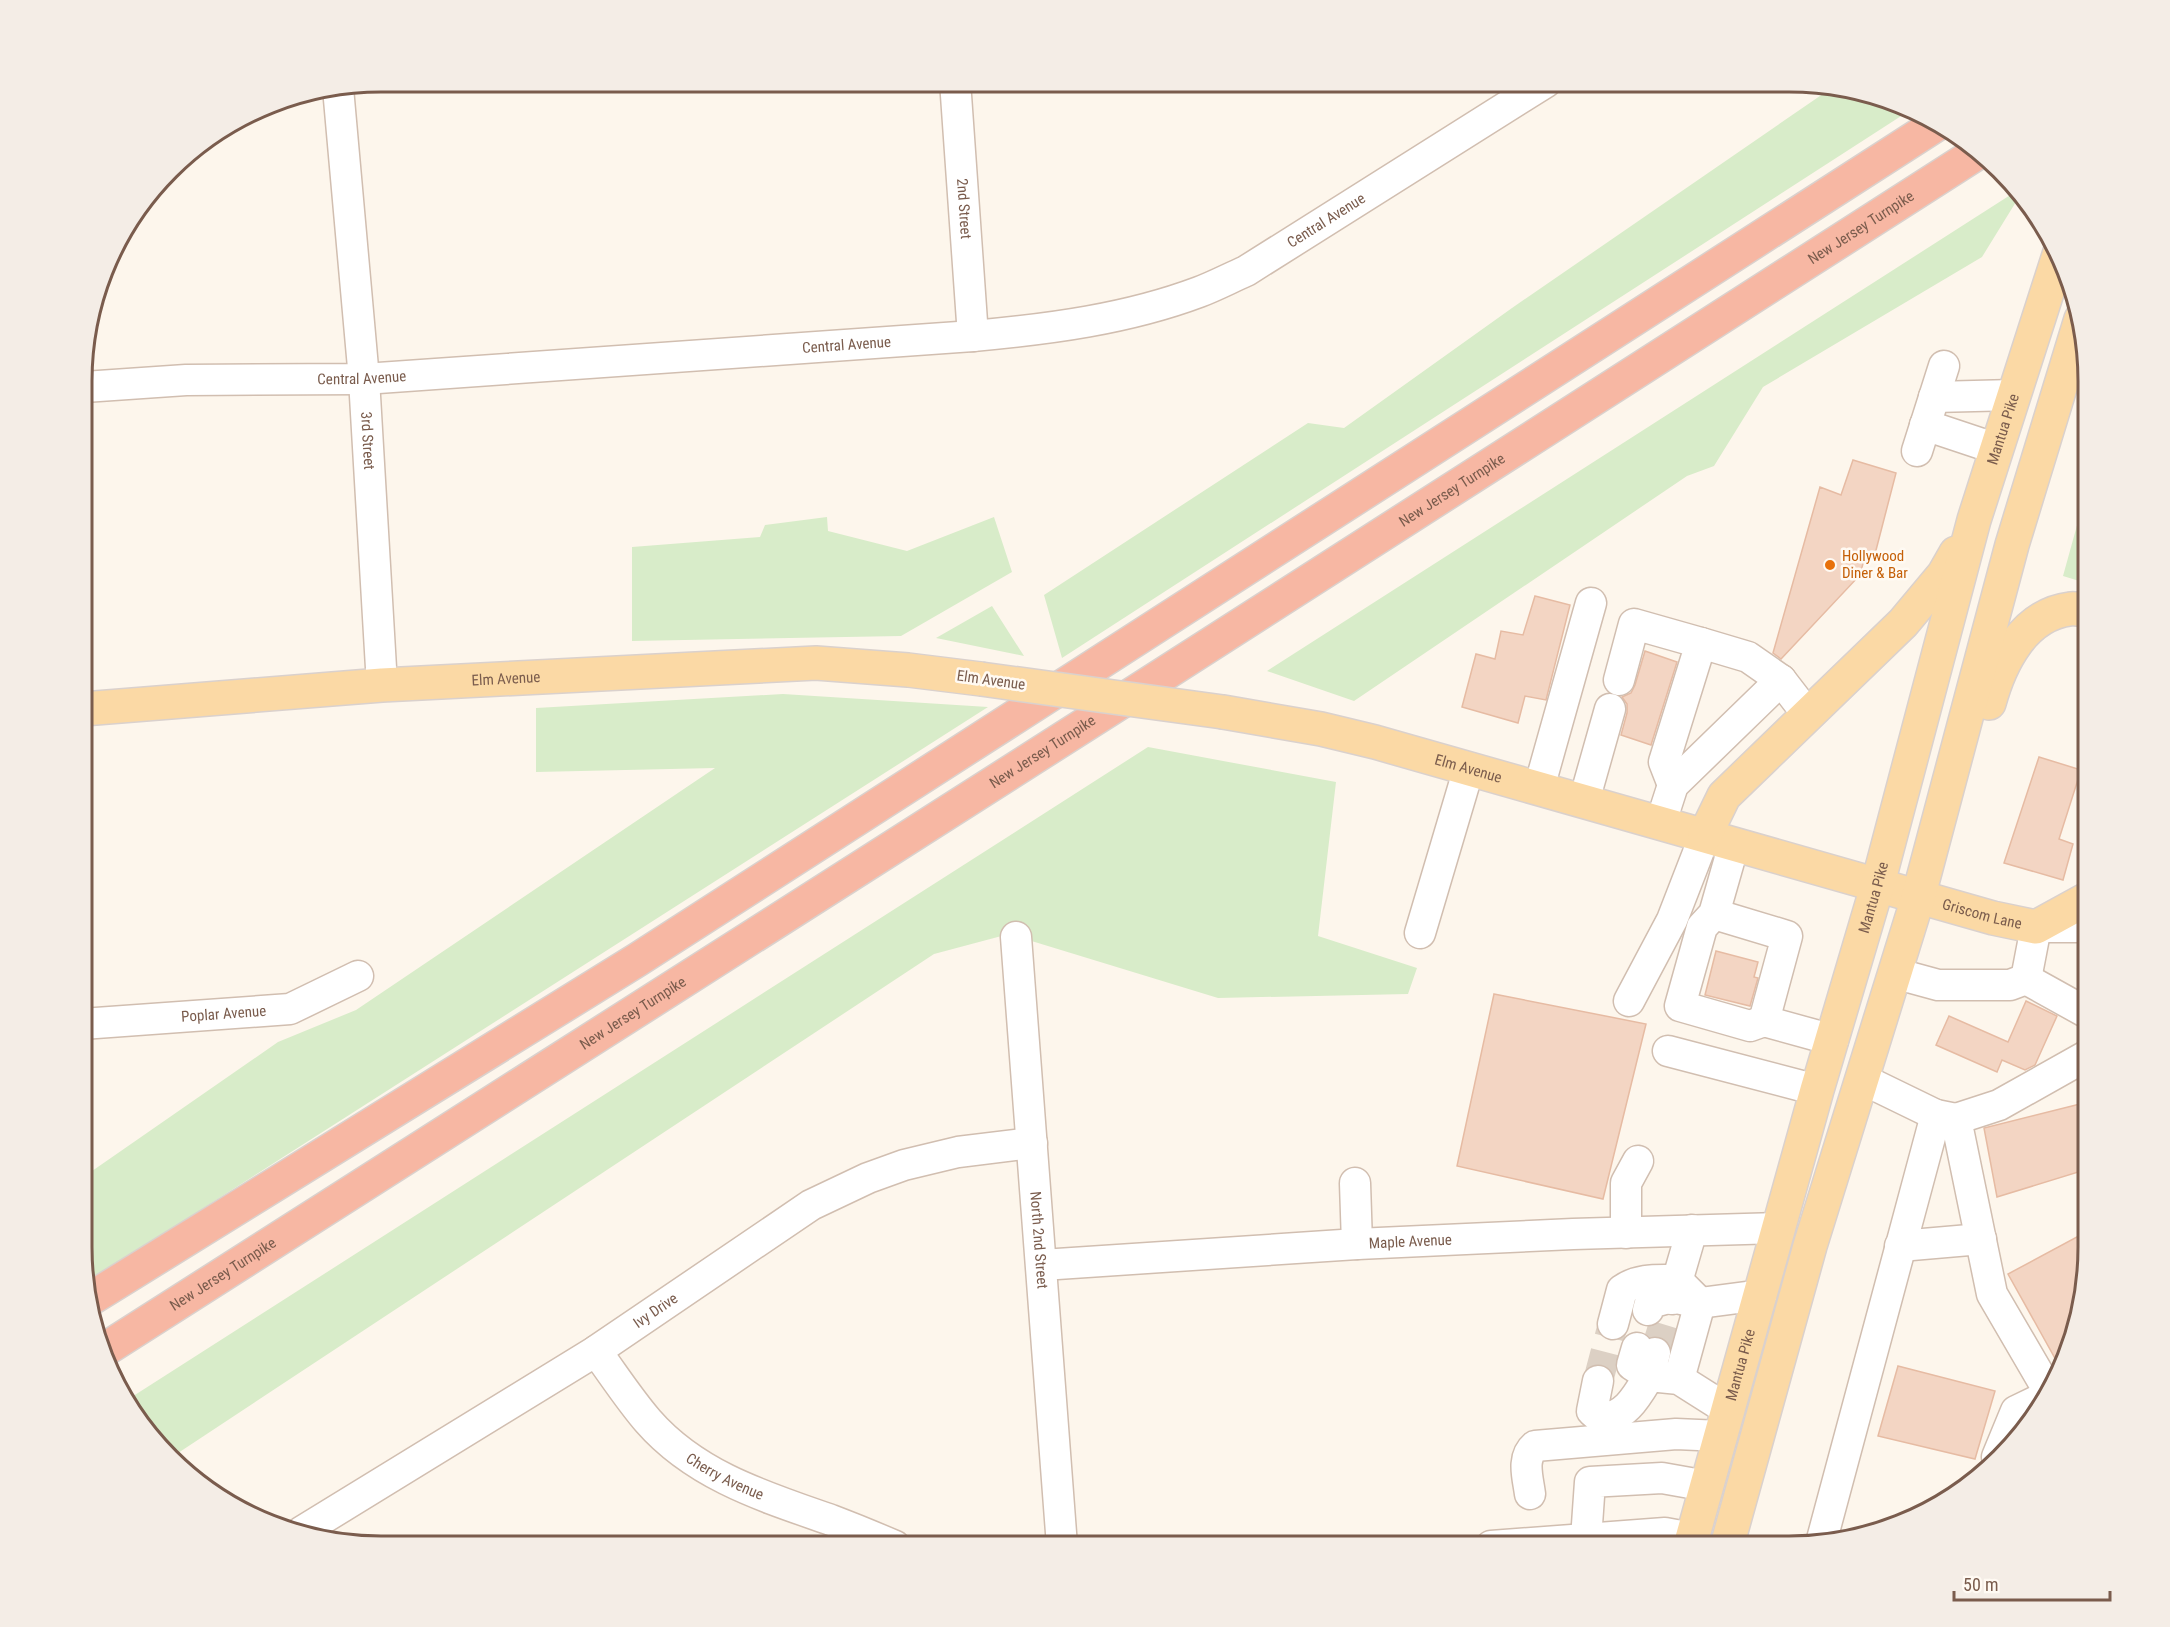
<svg xmlns="http://www.w3.org/2000/svg" width="2170" height="1627" font-family="'Roboto Condensed',sans-serif">
<style>
.green{fill:#d8ecc9}
.building{fill:#f3d5c3;stroke:#e6bba3;stroke-width:1.5}
.lines{fill:none;stroke-linecap:round;stroke-linejoin:round}
.minor-tunnel{stroke:#dcd0c4;stroke-width:30;stroke-dasharray:30 15;stroke-linecap:butt}
.minor-casing{stroke:#d1beb0;stroke-width:33}
.major-casing{stroke:#dad1cd;stroke-width:36}
.highway-casing{stroke:#dad1cd;stroke-width:36}
.minor{stroke:#fff;stroke-width:30}
.major{stroke:#fbd9a5;stroke-width:33}
.highway{stroke:#f7b7a3;stroke-width:33}
.major-bridge-casing{stroke:#dad1cd;stroke-width:36;stroke-linecap:butt}
.major-bridge{stroke:#fbd9a5;stroke-width:33}
.food-dot{fill:#e8710a;stroke:#fffaf3;stroke-width:2}
.labels{text-anchor:middle;dominant-baseline:central;stroke-width:5;stroke-linejoin:round;paint-order:stroke}
.street-label{font-size:15px;fill:#7a5c4d;stroke:#fffaf3}
.food-label{font-size:15px;fill:#c56008;stroke:#fffaf3;text-anchor:start}
.rim{fill:none;stroke:#7a5c4d;stroke-width:3}
</style>
<rect width="100%" height="100%" fill="#fdf6ec"/>
<path class="green" d="M1833,87l71,17 8,5 -850,549 -18,-63 264,-172 36,5 168,-120z
M2015,192l4,5 -37,60 -219,130 -49,79 -27,10 -333,225 -87,-30z
M2089,482v102l-26,-8z
M827,517l1,14 79,20 87,-34 18,55 -111,64 -269,5v-94l128,-10 5,-12z
M992,606l32,50 -88,-18z
M783,694l205,13 -902,576 -4,-16v-89l196,-136 78,-32 359,-242 -179,4v-64z
M1148,747l188,35 -18,154 99,32 -9,26 -190,4 -209,-64 -75,20 -762,503 -45,-57z"/>
<path class="building" d="M1853,460l43,13 -21,81 -9,-2 -6,23 -79,84 -8,-6 47,-166 21,8z
M1535,596l35,9 -24,95 -21,-4 -7,27 -56,-16 14,-53 19,5 6,-28 22,4z
M1645,651l32,11 -26,83 -30,-10 6,-22v-9l-5,-7 9,-4 4,-8z
M2039,757l42,13 -22,69 14,5 -10,36 -59,-17z
M1716,951l42,11 -4,15 4,1 -8,28 -45,-11z
M1494,994l152,30 -43,175 -146,-33z
M2026,1001l31,15 -22,49 -10,5 -23,-10 -5,12 -61,-27 13,-29 59,26z
M2088,1102v67l-91,28 -13,-69z
M2088,1231v36l-22,95 -5,7 -53,-95z
M1898,1366l97,25 -20,68 -97,-23z"/>
<g class="lines">
<path class="minor-tunnel" d="M1655,1353l12,-39
M1598,1381l15,-57"/>
<g class="minor-casing">
<g id="minor">
<path id="s1" d="M955,81l18,255"/>
<path id="s2" d="M338,88l26,291 18,306"/>
<path id="s3" d="M84,387l102,-7 178,-1 609,-43c77,-7 154,-17 226,-44 16,-6 31,-14 47,-21l300,-189"/>
<path d="M1934,397l80,-2"/>
<path d="M1925,425l72,24"/>
<path d="M1917,451l27,-85"/>
<path d="M1701,643l47,14 33,23 27,35"/>
<path d="M1619,680l15,-56 67,19 -37,119 9,23"/>
<path d="M1539,788l52,-185"/>
<path d="M1584,801l26,-92"/>
<path d="M1661,822l12,-37 108,-105"/>
<path d="M1734,844l-20,70 -12,13 -22,79 70,20 14,-5 69,19"/>
<path d="M1714,914l73,22 -23,85"/>
<path d="M1420,933l49,-165"/>
<path id="s4" d="M1016,937l46,609"/>
<path d="M1894,973l44,12h72l16,-6 10,-52h53"/>
<path d="M2026,979l63,35"/>
<path d="M1629,1001l43,-81 33,-85"/>
<path id="s5" d="M82,1024l208,-15 68,-33"/>
<path d="M1668,1051l149,39"/>
<path d="M1862,1079l74,36"/>
<path d="M1355,1183l2,61"/>
<path d="M1626,1233v-50l12,-22"/>
<path d="M1900,1246l81,-7"/>
<path id="s6" d="M1042,1265l315,-21 216,-10 206,-6"/>
<path d="M1672,1299l20,-69"/>
<path d="M1648,1310l2,-7 22,-6 28,6 61,-8"/>
<path d="M1613,1324l9,-34c17,-12 35,-10 55,-10l23,23"/>
<path d="M1637,1348l-5,17 17,11 6,-23"/>
<path id="s7" d="M596,1351c17,23 33,48 52,70 48,55 117,76 183,99 21,8 43,17 64,26"/>
<path d="M1679,1379l21,-76"/>
<path d="M1598,1381l-6,30 8,7c25,1 37,-22 49,-42l30,3 49,31"/>
<path d="M2048,1390l-56,-96 -36,-175 43,-14 89,-50"/>
<path d="M1997,1457l19,-46 27,-13"/>
<path d="M1530,1494c-2,-16 -9,-36 5,-48l141,-12 45,2"/>
<path id="s8" d="M301,1532l295,-181 215,-146 57,-27 36,-13 54,-13 74,-9"/>
<path d="M1586,1539l4,-57 72,-4 45,8"/>
<path d="M1821,1543l115,-428 20,4"/>
<path d="M1491,1546l174,-13 27,5"/>
</g>
</g>
<g class="major-casing">
<g id="major">
<path d="M1989,703c11,-40 34,-88 81,-94 6,-1 13,1 19,2"/>
<path id="s9" d="M83,709l299,-24 434,-22 92,7 73,9"/>
<path id="s10" d="M1223,712l98,17 54,13 618,176 43,9 53,-29"/>
<path d="M1705,835l19,-39 179,-173 41,-49 12,-21"/>
<path id="s11" d="M1690,1546l127,-456 60,-203 97,-367 86,-268"/>
<path d="M1727,1546l83,-300 108,-348 94,-353 69,-226"/>
</g>
</g>
<g class="highway-casing">
<g id="highway">
<path d="M90,1299l547,-339 1300,-836"/>
<path id="s12" d="M104,1350c626,-399 1252,-797 1876,-1199"/>
</g>
</g>
<use href="#minor" class="minor"/>
<use href="#major" class="major"/>
<use href="#highway" class="highway"/>
<g class="major-bridge-casing">
<path id="major-bridge" d="M981,679l242,33"/>
</g>
<use href="#major-bridge" class="major-bridge"/>
</g>
<circle class="food-dot" cx="1830" cy="565" r="6"/>
<g class="labels">
<g class="street-label">
<text stroke="none"><textPath href="#s1" startOffset="128">2nd Street</textPath></text>
<text stroke="none"><textPath href="#s3" startOffset="1268">Central Avenue</textPath></text>
<text stroke="none"><textPath href="#s12" startOffset="2085">New Jersey Turnpike</textPath></text>
<text stroke="none"><textPath href="#s3" startOffset="764">Central Avenue</textPath></text>
<text stroke="none"><textPath href="#s3" startOffset="278">Central Avenue</textPath></text>
<text stroke="none"><textPath href="#s11" startOffset="1160">Mantua Pike</textPath></text>
<text stroke="none"><textPath href="#s2" startOffset="354">3rd Street</textPath></text>
<text stroke="none"><textPath href="#s12" startOffset="1599">New Jersey Turnpike</textPath></text>
<text stroke="none"><textPath href="#s9" startOffset="424">Elm Avenue</textPath></text>
<text transform="translate(991 680) rotate(8)">Elm Avenue</text>
<text stroke="none"><textPath href="#s12" startOffset="1113">New Jersey Turnpike</textPath></text>
<text stroke="none"><textPath href="#s10" startOffset="252">Elm Avenue</textPath></text>
<text stroke="none"><textPath href="#s11" startOffset="674">Mantua Pike</textPath></text>
<text stroke="none"><textPath href="#s10" startOffset="786">Griscom Lane</textPath></text>
<text stroke="none"><textPath href="#s12" startOffset="627">New Jersey Turnpike</textPath></text>
<text stroke="none"><textPath href="#s5" startOffset="142">Poplar Avenue</textPath></text>
<text stroke="none"><textPath href="#s4" startOffset="304">North 2nd Street</textPath></text>
<text stroke="none"><textPath href="#s6" startOffset="369">Maple Avenue</textPath></text>
<text stroke="none"><textPath href="#s12" startOffset="141">New Jersey Turnpike</textPath></text>
<text stroke="none"><textPath href="#s8" startOffset="418">Ivy Drive</textPath></text>
<text stroke="none"><textPath href="#s11" startOffset="188">Mantua Pike</textPath></text>
<text stroke="none"><textPath href="#s7" startOffset="183">Cherry Avenue</textPath></text>
</g>
<g class="food-label">
<text x="1842" y="556">Hollywood<tspan x="1842" dy="17">Diner &amp; Bar</tspan></text>
</g>
</g>
<path d="M0 0H2170V1627H0ZM381 92H1789A289 289 0 0 1 2078 381V1247A289 289 0 0 1 1789 1536H381A289 289 0 0 1 92 1247V381A289 289 0 0 1 381 92Z" fill="#f4ede6" fill-rule="evenodd"/>
<path class="rim" d="M381 92H1789A289 289 0 0 1 2078 381V1247A289 289 0 0 1 1789 1536H381A289 289 0 0 1 92 1247V381A289 289 0 0 1 381 92Z"/>
<path d="M1954 1591v9h156v-9" fill="none" stroke="#7a5c4d" stroke-width="3"/>
<text x="1963" y="1591" font-size="18" fill="#7a5c4d" stroke="#fffaf3" stroke-width="4.5" paint-order="stroke">50 m</text>
</svg>
